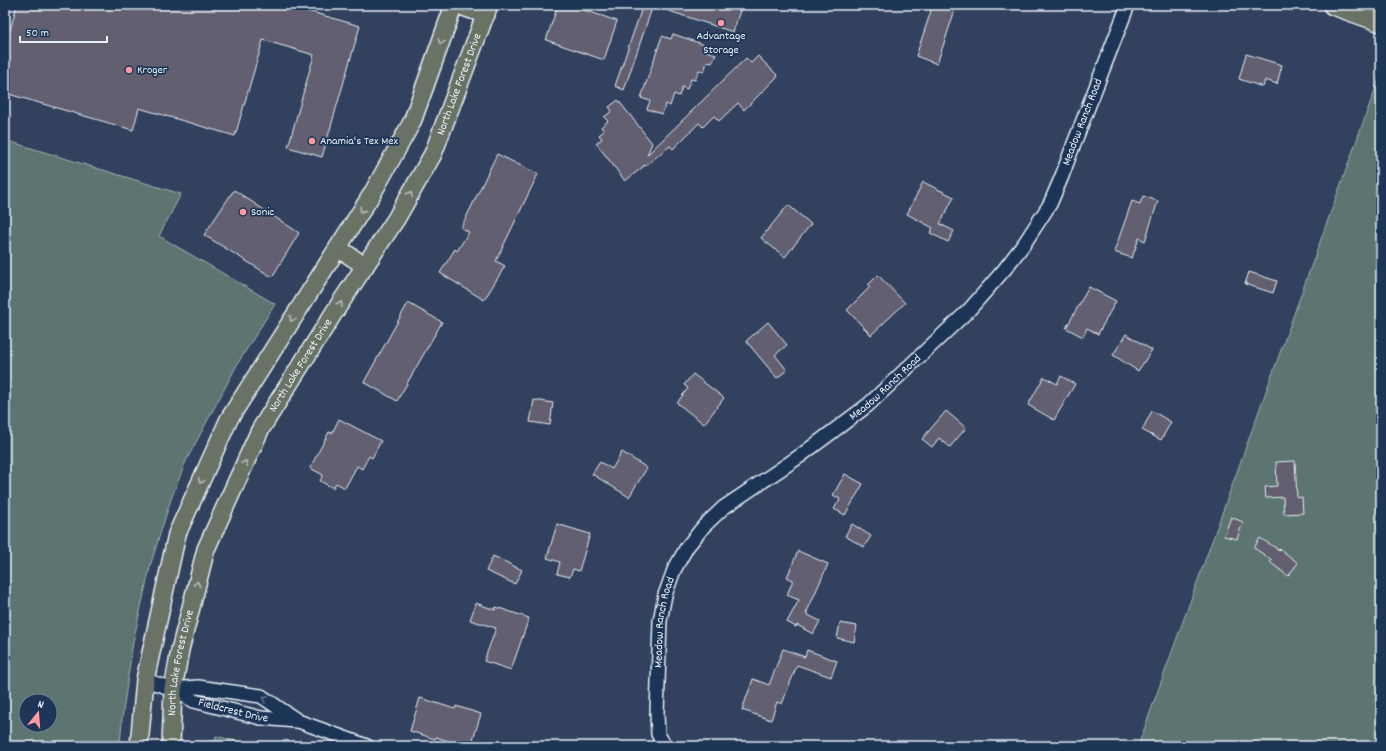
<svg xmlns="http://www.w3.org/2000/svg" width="1386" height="751" font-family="Dekko,sans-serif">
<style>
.green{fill:#5b7470;stroke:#a2b2b4;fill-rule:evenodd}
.building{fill:#625e70;stroke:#e8f1f8}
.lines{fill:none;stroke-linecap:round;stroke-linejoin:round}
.minor-casing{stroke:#e8f1f8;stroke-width:16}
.major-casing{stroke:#e8f1f8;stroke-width:20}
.highway-casing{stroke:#e8f1f8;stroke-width:22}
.minor{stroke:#1d3557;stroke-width:13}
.major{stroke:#6b7165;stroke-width:17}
.highway{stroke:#6b7165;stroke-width:19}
.oneway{stroke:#b6bebd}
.oneway2{stroke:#64778f}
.poi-dot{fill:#ff9aa2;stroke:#1d3557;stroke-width:1.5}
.labels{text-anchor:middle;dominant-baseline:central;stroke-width:3.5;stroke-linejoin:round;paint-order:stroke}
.poi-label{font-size:12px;fill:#e8f1f8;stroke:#1d3557;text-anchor:start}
.street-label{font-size:12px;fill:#e8f1f8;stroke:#1d3557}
</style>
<rect width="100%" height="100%" fill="#32415e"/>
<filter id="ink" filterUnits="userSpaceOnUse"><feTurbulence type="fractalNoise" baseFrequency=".025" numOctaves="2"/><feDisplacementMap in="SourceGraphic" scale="8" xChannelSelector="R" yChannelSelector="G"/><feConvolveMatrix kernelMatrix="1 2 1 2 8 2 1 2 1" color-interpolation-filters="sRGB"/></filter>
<g filter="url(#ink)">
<path class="green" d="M1381,73v673h-243z
M5,140l176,54 -22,42 116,68 -37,59 -52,98 -15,38 -20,64 -18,79 -11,77 -2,27h-115zM26,701h24v24h-24z
M216,736l39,10h-53l6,-5h7z"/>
<path class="building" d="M17,5h270l73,21 -38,131 -34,-10 26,-92 -51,-15 -28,96 -96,-28 -6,22 -128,-37v-45z
M558,5h11l48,16 -13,39 -58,-20z
M643,5h10l-29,85 -9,-4z
M657,5h85l-9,27 -76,-25z
M933,5h17l6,2 -19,57 -21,-8z
M673,34l35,12 -2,5 10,3 -4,9 -5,-1 -3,10 -5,-2 -4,10 -4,-1 -4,10 -5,-2 -3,9 -5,-2 -4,12 -4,-2 -4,10 -15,-5 3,-8 -9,-3 21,-62 9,3z
M1246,54l36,11 -5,19 -12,-4 -2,7 -24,-8z
M758,56l20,20 -34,34 -6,-7 -19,18 -5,-5 -11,11 -4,-4 -26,26 -3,-3 -25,20 -1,-1 -1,2 -18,14 -29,-38 6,-4 -3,-4 5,-4 -3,-4 7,-6 -4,-4 8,-6 -3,-4 9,-7 34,43 -5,12 99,-97 5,5z
M497,154l41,20 -42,87 9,5 -21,34 -44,-27 15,-24 2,2 12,-19 -8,-4z
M923,182l31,15 -14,27 14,7 -6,11 -18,-9 3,-5 -26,-14z
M234,190l65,43 -27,44 -68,-42z
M1143,196l15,5 -13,40 -6,-3 -7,20 -18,-6 18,-51 8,3z
M788,205l23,19 -26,33 -24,-19z
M1249,272l28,9 -4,12 -28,-9z
M878,275l27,28 -34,32 -24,-25 23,-23 -2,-2z
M1089,287l27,14 -18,33 -11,-6 -4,9 -17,-9z
M408,303l34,19 -45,79 -33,-19z
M768,322l19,23 -12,10 12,15 -10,8 -31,-37z
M1126,334l26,16 -14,21 -25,-16z
M693,374l31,24 -20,26 -27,-21 11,-15 -4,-3z
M1061,376l14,8 -21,36 -26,-15 16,-28 13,7z
M534,400l19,3 -3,22 -20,-3z
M946,411l20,17 -16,19 -11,-9 -7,9 -10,-8z
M1152,411l19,11 -10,18 -19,-10z
M339,419l42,22 -9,17 -3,-2 -7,13 -5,-3 -12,22 -9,-5 -3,5 -13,-7 3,-6 -13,-7 19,-36 3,1z
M622,452l25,16 -18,29 -37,-23 8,-12 12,7z
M1295,461l2,37 5,-1 1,16 -19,1 -1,-17 -17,1 -1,-11 12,-1 -1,-24z
M845,474l18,10 -18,31 -11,-6 6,-10 -7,-4z
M1231,517l12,5 -6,17 -13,-3z
M557,524l33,10 -11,37 -6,-2 -3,8 -13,-3 3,-12 -13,-4z
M852,524l19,12 -7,11 -19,-11z
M1260,538l19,12 1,-1 18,14 -10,13 -18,-14 2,-2 -18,-12z
M798,551l30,13 -22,50 14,7 -7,13 -16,-9 -1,2 -9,-5 12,-22 -12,-5 6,-15 -6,-3z
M493,556l29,14 -7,14 -29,-13z
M476,603l19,7 1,-3 33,11 -18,52 -27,-9 12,-33 -26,-8z
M840,623l17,3 -3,16 -17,-4z
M783,649l22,8 2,-7 30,11 -6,16 -34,-12 -15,39 -5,-2 -6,18 -29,-10 11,-31 16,6z
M420,698l35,11 1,-3 25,8 -10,32h-8l-27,-9 -1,2 -25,-8z"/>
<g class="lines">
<g class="minor-casing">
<g id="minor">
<path id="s1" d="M145,680l28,9 21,12 67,17 35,3"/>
<path d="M173,689l25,-2 63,9 37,25 69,25"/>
<path id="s2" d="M665,746l-7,-12 -1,-20 3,-93 5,-26 9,-25 13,-23 17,-21 19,-18 77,-52 68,-51 101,-95 35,-40 20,-26 26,-40 12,-28 11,-30 55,-141"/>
</g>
</g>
<g class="major-casing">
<g id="major">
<path d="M458,5l28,10"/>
<path d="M338,248l27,18"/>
<path d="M139,746l6,-66 32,-146 52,-115 143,-225 40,-72 42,-117"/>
<path id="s3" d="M171,746l2,-57 7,-39 26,-101 54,-119 75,-119 61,-92 37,-65 56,-149"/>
</g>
</g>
<g class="highway-casing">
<path id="highway" d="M1333,5l48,17"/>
</g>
<use href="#minor" class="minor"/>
<use href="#major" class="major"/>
<use href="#highway" class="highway"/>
</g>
<defs><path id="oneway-chevron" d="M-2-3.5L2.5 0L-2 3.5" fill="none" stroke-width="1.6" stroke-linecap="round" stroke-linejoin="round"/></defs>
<g class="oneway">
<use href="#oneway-chevron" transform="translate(441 42) rotate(110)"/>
<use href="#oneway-chevron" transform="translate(410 194) rotate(-60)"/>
<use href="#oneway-chevron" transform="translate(362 210) rotate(123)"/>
<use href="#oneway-chevron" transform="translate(340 304) rotate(-57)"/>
<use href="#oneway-chevron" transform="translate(292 319) rotate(122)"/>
<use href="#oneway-chevron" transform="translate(245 463) rotate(-65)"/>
<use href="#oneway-chevron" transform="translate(201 481) rotate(114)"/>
<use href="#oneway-chevron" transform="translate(197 584) rotate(-76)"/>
</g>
<use class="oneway2" href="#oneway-chevron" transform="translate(265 699) rotate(-150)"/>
</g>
<g class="poi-dot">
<circle cx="721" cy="23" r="4"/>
<circle cx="129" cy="70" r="4"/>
<circle cx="312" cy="141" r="4"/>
<circle cx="243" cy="212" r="4"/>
</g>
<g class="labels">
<g class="poi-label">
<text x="721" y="36" text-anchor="middle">Advantage<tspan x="721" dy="14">Storage</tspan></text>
<text x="137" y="70">Kroger</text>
<text x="320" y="141">Anamia's Tex Mex</text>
<text x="251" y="212">Sonic</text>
</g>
<g class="street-label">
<text stroke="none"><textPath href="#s3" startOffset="732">North Lake Forest Drive</textPath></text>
<text stroke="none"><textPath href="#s2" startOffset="798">Meadow Ranch Road</textPath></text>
<text stroke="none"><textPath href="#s3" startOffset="408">North Lake Forest Drive</textPath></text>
<text stroke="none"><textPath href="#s2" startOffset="462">Meadow Ranch Road</textPath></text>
<text stroke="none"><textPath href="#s2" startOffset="126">Meadow Ranch Road</textPath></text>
<text stroke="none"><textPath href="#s3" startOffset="84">North Lake Forest Drive</textPath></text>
<text stroke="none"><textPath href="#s1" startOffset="94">Fieldcrest Drive</textPath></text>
</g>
</g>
<rect width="1386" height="751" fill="none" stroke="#1d3557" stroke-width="20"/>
<rect x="10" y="10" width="1366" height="731" fill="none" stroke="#e8f1f8" stroke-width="1.5" filter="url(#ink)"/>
<g transform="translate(38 713) rotate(17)"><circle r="19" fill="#1d3557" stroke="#6e8097"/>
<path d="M0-3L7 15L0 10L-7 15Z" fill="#ff9aa2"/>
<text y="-6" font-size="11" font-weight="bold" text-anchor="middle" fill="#e8f1f8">N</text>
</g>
<path d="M20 36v6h87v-6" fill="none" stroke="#e8f1f8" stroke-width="2"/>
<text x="26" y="36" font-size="12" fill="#e8f1f8" stroke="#1d3557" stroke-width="3" paint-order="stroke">50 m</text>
</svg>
